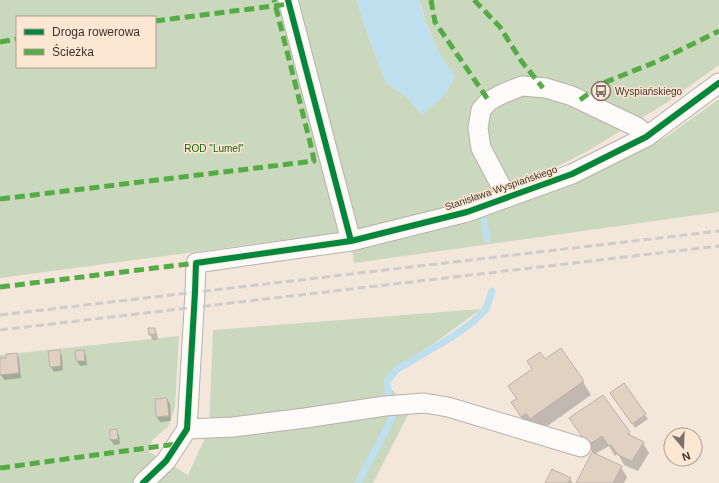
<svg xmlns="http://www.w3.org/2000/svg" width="719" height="483" font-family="Arial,sans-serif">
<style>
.green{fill:#cad8be;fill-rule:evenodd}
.water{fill:#bedfee}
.shadow{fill:#0003}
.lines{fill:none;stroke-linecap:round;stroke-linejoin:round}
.stream{stroke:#bedfee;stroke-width:7}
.building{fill:#e0d1c2;stroke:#bbb2a9}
.minor-casing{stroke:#b9b0a8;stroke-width:21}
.minor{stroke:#fdfbfa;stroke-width:19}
.rail{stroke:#cfccc9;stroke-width:3;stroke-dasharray:8 4;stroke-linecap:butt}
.quiet{stroke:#55ac44;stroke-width:5;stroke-dasharray:10 5;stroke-linecap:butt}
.cycleway-casing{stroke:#fde6d2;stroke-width:8}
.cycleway{stroke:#00873e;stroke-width:6}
.labels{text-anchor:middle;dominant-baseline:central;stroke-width:3;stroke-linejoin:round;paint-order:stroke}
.poi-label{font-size:10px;fill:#3c332b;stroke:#fde6d2;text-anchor:start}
.park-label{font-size:10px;fill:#12630e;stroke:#fde6d2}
.street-label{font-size:10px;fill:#3c332b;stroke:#fde6d2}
</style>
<rect width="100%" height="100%" fill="#f3e7dc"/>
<path class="green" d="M0,0h357l9,30 20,53 21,14 15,18 33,-38 -15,-22 -14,-32 -7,-23h300v65l-53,38 -80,49 -48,24 -78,30 -101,24 -359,48zM17,17h138v50h-138z
M719,99v113l-365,51 -3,-18 261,-83 54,-25z
M481,309l-97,71 26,31 -37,72h-373v-128l179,-19 -4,71 -7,20 -16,13 -3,12 39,23 21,-46 4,-99z"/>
<path class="water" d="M357,0h62l7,24 14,31 15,22 -10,18 -23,20 -15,-18 -21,-14 -20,-53z"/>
<path class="shadow" d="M149,329h6l2,5 1,5 -5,1 -3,-5z
M59,351l3,5 1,14 -9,2 -3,-5z
M84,351l2,5 1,9 -7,1 -3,-5z
M17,354l2,5 2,19 -17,2 -3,-5 -1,-16h7z
M545,361l38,21 8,13 -52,37 -9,-2 -9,-13 -8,-14 4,-3 -8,-14z
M614,398l31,17 3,4 -13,9z
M167,399l3,5 1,17 -11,1 -3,-5z
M571,418l58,15 2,4 12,6 6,10 -11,18 -14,-6 -6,-11 -3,2 -6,-10 -14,8 26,13 6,10 -3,6h-46l15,-30z
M117,430l2,5 1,9 -6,1 -3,-5v-9z
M570,479l3,4h-27z"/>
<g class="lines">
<path class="stream" d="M484,221l3,18
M358,483l34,-65 -5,-36 9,-12 56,-33 22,-16 12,-12 6,-18"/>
</g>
<path class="building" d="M148,328h7l1,6 -7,1z
M561,348l23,33 -54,38 -4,-6 -5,4 -10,-15 6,-3 -9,-13 24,-17 -5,-8 13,-9 5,7z
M60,350l1,16 -11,1 -2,-16z
M84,350l1,11h-9l-1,-10z
M17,353l2,20 -19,2v-17h6v-4z
M624,383l22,31 -14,10 -22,-31z
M603,395l27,37 -2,2 16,8 -12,19 -14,-6 -7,-10 -2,1 -7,-10 -14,9 -19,-27z
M167,398l2,18 -13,1 -1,-18z
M117,429l1,10 -8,1v-10z
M592,452l30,14 -9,17h-37z
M552,469l19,9 -3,5h-23z"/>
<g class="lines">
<g class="minor-casing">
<path id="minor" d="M288,0l63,241
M507,197l-26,-49 -3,-20 3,-18 8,-9 13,-7 20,-8 24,2 26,8 65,31 11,9
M187,429l46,-2 72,-9 80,-12 39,-3 24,4 133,40
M143,483l23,-22 21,-32 8,-137 1,-29 155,-22 116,-29 105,-38 74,-37 73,-54"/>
</g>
<use href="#minor" class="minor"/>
<path class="rail" d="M0,315l719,-84
M0,330l719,-84"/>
<path class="quiet" d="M431,0l4,22 54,79
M474,0l26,27 22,35 21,26
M155,21l134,-17
M0,42l17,-3
M580,100l21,-16 57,-23 61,-30
M0,199l314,-38 -2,-11 -38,-150
M0,287l196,-24
M0,468l176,-24"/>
<g class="cycleway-casing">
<path id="cycleway" d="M288,0l63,241
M143,483l23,-22 21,-32 8,-137 1,-29 155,-22 116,-29 105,-38 74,-37 73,-54"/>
</g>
<use href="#cycleway" class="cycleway"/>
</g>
<defs>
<g id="bus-ring" transform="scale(1)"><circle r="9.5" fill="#fde6d2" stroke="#7c7269" stroke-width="1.5"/><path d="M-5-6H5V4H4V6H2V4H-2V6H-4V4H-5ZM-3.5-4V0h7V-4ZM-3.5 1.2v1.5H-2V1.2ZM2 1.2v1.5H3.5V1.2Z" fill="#7c7269"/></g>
</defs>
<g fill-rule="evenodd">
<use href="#bus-ring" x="601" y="91"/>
</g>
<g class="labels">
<g class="poi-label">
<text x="615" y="91">Wyspiańskiego</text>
</g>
<g class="park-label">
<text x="214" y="148">ROD "Lumel"</text>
</g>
<g class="street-label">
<text transform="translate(501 188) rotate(-19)">Stanisława Wyspiańskiego</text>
</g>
</g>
<rect x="16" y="16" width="140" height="52" fill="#fde6d2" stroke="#b09e8f"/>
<rect x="24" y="29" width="20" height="6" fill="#00873e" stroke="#b09e8f"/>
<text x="52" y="36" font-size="12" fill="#3c332b">Droga rowerowa</text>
<rect x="24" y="49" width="20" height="6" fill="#55ac44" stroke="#b09e8f"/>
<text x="52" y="56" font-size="12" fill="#3c332b">Ścieżka</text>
<g transform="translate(683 447) rotate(161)"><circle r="19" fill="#fde6d2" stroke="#b09e8f"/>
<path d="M0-3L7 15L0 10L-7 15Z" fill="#7c7269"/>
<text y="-6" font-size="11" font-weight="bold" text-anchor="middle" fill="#3c332b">N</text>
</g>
</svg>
